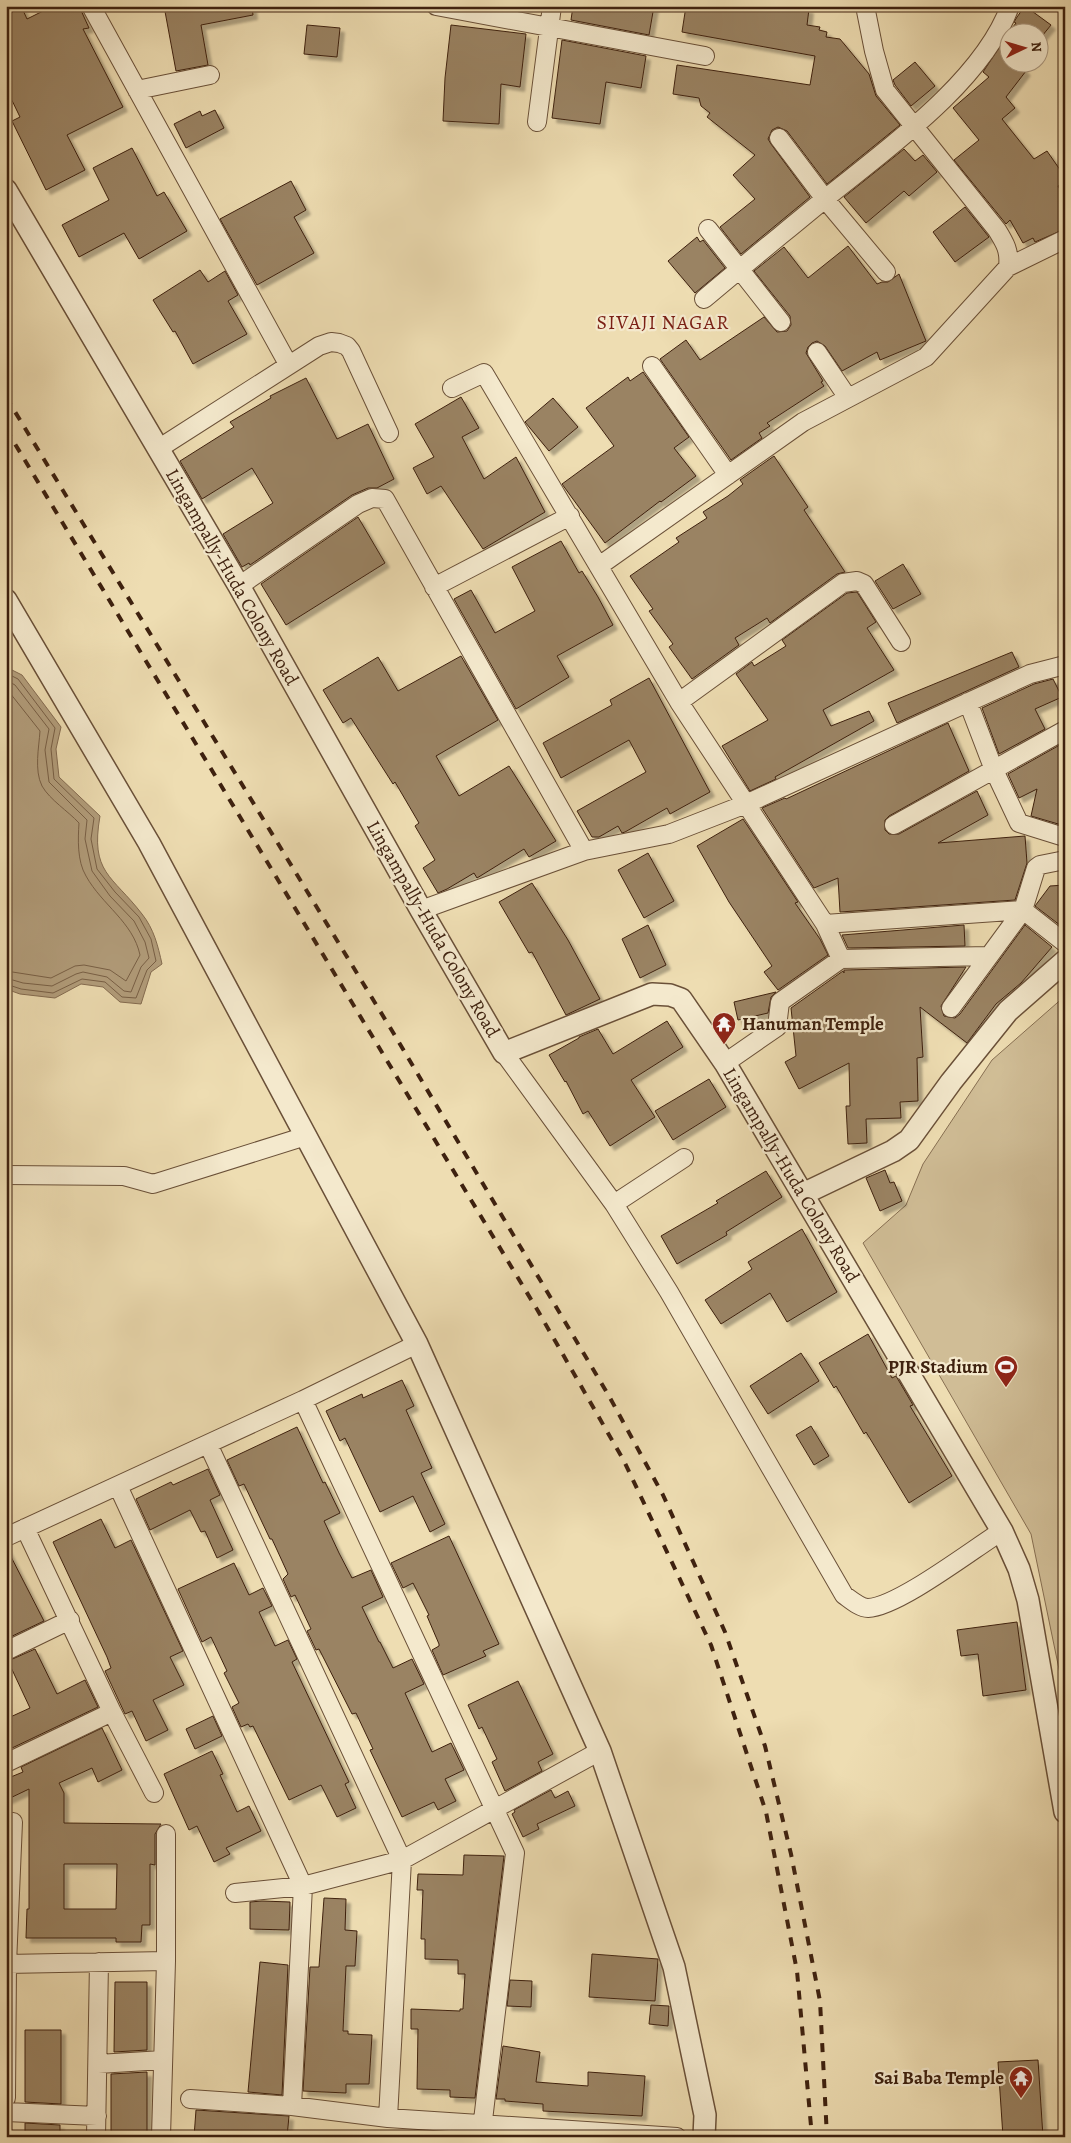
<svg xmlns="http://www.w3.org/2000/svg" width="1071" height="2143" font-family="Alegreya,serif">
<style>
.green{fill:#d0bd96;stroke:#876f52}
.water{fill:#b29d7b;stroke:#846b50}
.lines{fill:none;stroke-linecap:round;stroke-linejoin:round}
.shore{stroke:#785f45;stroke-width:1}
.building{fill:#9a8364;stroke:#3e210f;fill-rule:evenodd;filter:url(#shadow)}
.minor-casing{stroke:#6a5038;stroke-width:20}
.tertiary-casing{stroke:#6a5038;stroke-width:24}
.minor{stroke:#f4e9cd;stroke-width:18}
.tertiary{stroke:#f4e9cd;stroke-width:21}
.rail{stroke:#3e210f;stroke-width:4;stroke-dasharray:9 9;stroke-linecap:butt}
.labels{text-anchor:middle;dominant-baseline:central;stroke-width:4.5;stroke-linejoin:round;paint-order:stroke}
.street-label{font-size:19px;fill:#3e210f;stroke:#f4e9cd}
.poi-label{font-size:19px;font-weight:bold;fill:#3e210f;stroke:#f4e9cd;text-anchor:end}
.neighbourhood-label{font-size:20px;letter-spacing:1px;fill:#7a1f14;stroke:#f4e9cd}
</style>
<defs>
<filter id="shadow"><feDropShadow dx="4.5" dy="4.5" stdDeviation="1" flood-color="#0004"/></filter>
</defs>
<rect width="100%" height="100%" fill="#eeddb2"/>
<filter id="stains"><feTurbulence type="fractalNoise" baseFrequency=".004" numOctaves="4"/><feColorMatrix values="0 0 0 0 .2 0 0 0 0 .09 0 0 0 0 .02 0 0 0 .5 -.17"/></filter>
<radialGradient id="worn" r=".72"><stop offset=".6" stop-color="#630" stop-opacity="0"/><stop offset="1" stop-color="#630" stop-opacity=".3"/></radialGradient>
<path class="green" d="M1065,996v702l-34,-164 -168,-291 43,-38 17,-41 69,-104z"/>
<path class="water" d="M6,667l16,8 39,52 -5,22 3,28 41,39c-10,57 12,59 42,98 12,15 16,32 20,50l-11,8 -10,32 -21,-2 -17,-15 -22,-3 -26,14 -35,-4 -14,-5z"/>
<g class="lines">
<path class="shore" d="M6,673l12,6 37,49 -4,21 3,30 40,39 -3,21 6,30 18,23 24,25 12,22 5,22 -9,9 -11,28 -14,-1 -17,-15 -23,-3 -29,14 -32,-4 -15,-5
M6,680l9,5 34,44 -4,21 4,32 38,38 -2,19 7,32 18,25 24,25 11,21 4,16 -8,9 -10,25 -7,-1 -17,-14 -24,-5 -7,2 -24,12 -29,-3 -17,-5
M6,688l34,43c-1,16 -6,39 2,55 8,14 26,25 37,37 -1,16 -2,38 7,53 16,29 47,46 54,79l-14,26 -16,-11 -26,-5 -9,1 -24,12 -45,-7"/>
</g>
<path class="building" d="M6,6h15l6,13 26,-13h26l10,22 -6,1 40,78 -56,28 18,35 -39,20 -34,-69 8,-4 -14,-29z
M164,6h88l1,9 -52,10 7,40 -32,6z
M573,6h81l-5,29 -78,-15z
M686,6h107l16,3 -2,16 13,2 -1,3 8,2 -1,5 14,2 29,35 7,22 24,29 -73,59 -40,-53 -9,-4 -6,3 -4,9 3,5 39,53 -69,57 -21,-27 35,-28 -22,-24 22,-20 -48,-38 3,-4 -9,-7 -2,-8 -26,-4 4,-29 133,20 5,-29 -133,-24z
M1025,6l26,19 -13,16v-9h-29l7,-9 -2,-1 3,-5z
M307,25l33,3 -3,29 -33,-3z
M451,25l75,9 -6,53 -19,-3 -2,40 -56,-3 2,-43z
M1008,34v28h18l-4,6 4,3 -20,26 9,11 -13,11 32,40 13,-8 18,26v5l-7,4 7,12v31l-30,13 -2,-4 -10,5 -13,-23 -4,4 -52,-64 25,-20 -26,-32 36,-31 -6,-5z
M562,40l84,16 -5,32 -35,-6 -6,42 -48,-6z
M915,62l20,24 -24,20 -16,-21 -2,-5z
M215,110l9,18 -38,20 -12,-24 26,-13 2,5z
M132,148l25,48 7,-4 23,39 -48,28 -15,-26 -45,24 -17,-32 47,-25 -16,-32z
M904,149l11,12 8,-6 14,17 -28,24 -5,-5 -38,32 -22,-26z
M291,181l15,29 -12,7 20,36 -57,32 -37,-66z
M965,207l24,30 -34,25 -22,-30z
M697,237l3,5 3,-2 22,28 -30,25 -27,-32z
M848,246l29,38 5,-2h6l11,-8 27,67 -46,19 -3,-8 -35,19 -17,-25 -8,-5 -5,2 -4,4 -2,6 17,28 -2,1 3,4 -57,37 3,3 -11,7 3,5 -31,22 -71,-101 26,-19 14,20 64,-43 13,15 10,-1 4,-6 -1,-9 -36,-45 30,-24 24,31z
M200,270l8,12 17,-11 13,24 -10,6 19,33 -54,30 -18,-33 -2,1 -20,-32z
M643,372l46,65 -15,11 22,28 -35,26 -1,-1 -55,42 -43,-59 52,-38 -28,-38 42,-31 2,4z
M306,378l31,61 31,-15 26,55 -17,9h-9l-16,7 -102,70 -1,-2 -7,4 -19,-33 50,-31 -21,-35 -50,31 -22,-38 54,-34 -4,-5 41,-24 -1,-2z
M461,397l18,31 -17,9 22,42 32,-22 29,55 -62,37 -42,-63 -14,8 -14,-26 21,-11 -19,-33z
M553,398l25,29 -29,24 -24,-29z
M774,456l34,51 -4,3 41,62 -8,2 -67,49 -3,-5 -32,20 4,7 -47,34 -23,-32 4,-3 -24,-33 4,-2 -23,-33 49,-34 -3,-4 31,-20 -4,-6 25,-16 15,-12 -3,-4z
M358,517l27,46 -99,62 -25,-41z
M561,541l18,32 3,-2 16,26 15,28 -56,31 12,21 -53,32 -62,-110 17,-9 24,43 40,-22 -23,-44z
M903,564l18,30 -28,15 -18,-28z
M857,592l19,30 -9,6 27,42 -71,40 8,16 38,-15 5,10 -99,56 1,2 -26,12 -28,-45 46,-26 -32,-46 16,-12 2,4 32,-20 -4,-6 65,-47z
M1012,652l7,15 -122,56 -9,-20z
M461,656l37,64 -62,36 23,40 50,-30 47,75 -27,16 -5,-8 -47,29 -3,-5 -27,16 -9,4 -15,-25 12,-8 -20,-34 4,-3 -24,-41 -2,2 -42,-66 -8,5 -20,-33 55,-33 20,34z
M649,678l61,114 -40,22 -3,-6 -42,24 -3,1 -4,-7 -19,11h-7l-15,-26 69,-39 -17,-32 -68,38 -18,-35 69,-38 -2,-5z
M1053,679l9,18 -27,12 10,20 -46,25 -17,-46 52,-24z
M948,723l21,48 -80,45 -4,4v10l4,4h10l78,-43 11,24 -50,28 87,-7 2,27 -12,37 -175,12 -2,-34 -24,10 -52,-80 23,-10 1,1z
M1065,742v84l-34,-10 6,-27 -18,9 -11,-24z
M743,819l55,83 -3,1 25,36 8,16 -50,35 -14,-18 8,-6 -43,-64 -32,-56z
M648,853l26,48 -30,17 -26,-48z
M532,883l36,57 32,59 -34,16 -34,-63 -3,1 -30,-51z
M1065,885v44l-30,-23 15,-20z
M648,925l18,40 -26,13 -18,-39z
M964,925l1,21 -117,2 -6,-13z
M1025,925l27,22 -31,36 -25,21 -29,39 -47,-36 3,50 -6,1 1,43 -18,1 1,16 -35,1 1,24 -19,1 -2,-38h4l-1,-43 -50,26 -14,-27 11,-6 -5,-48 52,-37 1,2v-3l122,-3 -25,39 3,10 11,2 5,-4z
M776,992l-5,5 -3,16 -30,7 -4,-18z
M667,1021l16,26 -52,33 24,37 -45,29 -22,-35 -5,3 -17,-33 -1,1 -16,-27 30,-17v-1l19,-8 15,25z
M709,1079l17,28 -53,33 -18,-29z
M885,1170l5,13 4,-1 8,19 -22,10 -14,-33z
M766,1171l16,26 -56,35 1,3 -50,29 -16,-28 57,-33 -2,-2z
M802,1229l35,63 -50,30 -17,-29 -49,31 -16,-24 47,-31 -4,-7z
M868,1334l24,44 4,-2 17,29 -3,1 42,70 -43,27 -43,-71 -2,2 -28,-48 -2,2 -15,-25z
M801,1353l18,28 -51,33 -18,-28z
M402,1380l12,26 -8,4 26,58 -11,5 24,51 -15,8 -17,-36 -33,16 -35,-74 -5,3 -14,-30 36,-17 1,4z
M811,1426l18,30 -15,9 -18,-30z
M297,1427l26,56 2,-1 15,31 -16,8 15,32 13,25 19,-8 12,27 -21,10 17,35h1l13,26 19,-9 12,25 -19,9 27,59 19,-9 13,27 -19,9 11,22 -18,9 -4,-8 -32,15 -32,-67 3,-1 -17,-36 -4,1 -33,-65 -3,1 -9,-19 4,-2 -16,-34 -4,2 -8,-18 5,-5 -16,-35h-2l-26,-55 -5,2 -12,-26z
M208,1469l12,26 -10,5 23,50 -16,8 -12,-27 -4,1 -11,-22 -40,20 -14,-31 35,-17 2,3z
M101,1519l14,29 16,-8 52,111 -13,6 14,28 -31,15 15,30 -22,11 -14,-30 -7,3 -20,-43 6,-3 -4,-11 -54,-115z
M449,1536l50,108 -16,7 3,5 -43,19 -11,-25 7,-4v-2l-12,-28 2,-1 -16,-32 -10,5 -12,-25z
M6,1547l38,74 -38,18z
M234,1563l15,32 14,-7 9,18 -13,6 16,34 13,-6 9,19 -5,3 57,120 -4,2 11,24 -19,9 -16,-32 -32,15 -36,-74 -3,1 -2,-3 -7,3 -9,-20 7,-4 -15,-30 3,-2 -16,-34 -9,5 -24,-53z
M1017,1622l9,68 -43,6 -5,-42 -17,2 -4,-26z
M35,1649l22,45 28,-14 13,27 -86,41 -6,-13v-16l24,-11 -22,-47z
M518,1681l35,73 -15,8 4,9 -37,20 -13,-29 5,-3 -15,-32 -3,2 -11,-24z
M213,1716l9,20 -27,13 -9,-20z
M102,1728l20,42 -24,12 -6,-14 -33,15 5,10v30l97,1 -6,10v31l-5,-1v61h-8l-1,17h-25v-4h-90l1,-29h2v-120l-23,11v-21l17,-7 -2,-5zM64,1864h53l-1,45h-52z
M212,1751l11,23 -3,1 17,37 12,-6 12,25 -35,17 4,6 -16,8 -17,-36 -8,4 -25,-56z
M551,1790l4,8 13,-7 7,15 -38,18 2,5 -16,8 -11,-23 3,-2 -1,-2z
M464,1855l40,1 -29,242 -25,-1v-7l-33,-1 1,-60h-7v-20l49,2v-2h3l2,-35h-7v-14l-33,-1v-20h-4l2,-49h-6l1,-16 45,1z
M324,1898l22,1 -1,31 12,1 -2,35h-9l-3,65h5v3l24,1 -3,49h-23v9l-43,-2 7,-124h9z
M262,1901l28,1 -1,28 -39,-1v-27z
M592,1954l66,5 -3,42 -66,-4z
M260,1962l28,3 -6,130 -34,-3z
M510,1980l22,1 -1,26 -24,-1z
M115,1982h32v68l-33,2z
M651,2005l18,1 -1,20 -19,-2z
M25,2030h36v74l-36,-2z
M503,2046l37,6 -4,30 52,4v-14l57,4 -3,40 -99,-5v-7l-38,-3v-2h-9z
M1038,2060l5,77h-40l-5,-75z
M147,2072v65h-36v-63z
M196,2110l93,6 -2,21h-93z
M25,2123l35,2v12h-35z"/>
<g class="lines">
<g class="minor-casing">
<path id="minor" d="M91,6l197,358
M436,6l269,50
M137,90l73,-15
M537,122l15,-116
M779,138l46,61 61,73
M708,229l73,93
M1008,267l57,-28
M704,299c40,-34 81,-67 122,-101 61,-49 157,-117 184,-192
M817,352l31,46
M652,366l76,109
M452,388l32,-15 195,329 146,222 16,35 -61,43 -3,25 -52,36
M158,449l161,-103 12,-4 8,1 8,3 4,5 38,82
M599,566l204,-144 123,-65 82,-90c2,-16 -3,-24 -11,-37l-112,-140 -11,-39 -9,-45
M239,586l119,-82 14,-6 13,1 199,352
M434,587l136,-71
M679,702l164,-119 14,-2 7,3 37,58
M968,702l26,68 25,53 45,14
M894,825l171,-95
M421,910l163,-59 85,-17 77,-30 284,-130 35,-9
M825,924l198,-14 42,33
M841,959l147,-3
M951,1008l72,-98 13,-42 4,-3 25,-5
M504,1053l110,151 55,88 175,303c7,5 16,13 24,13 30,-1 105,-59 134,-77
M6,1175l118,1 29,8 153,-48
M614,1204l70,-46
M303,1400l212,453 -34,284
M208,1444l194,416 -14,258
M118,1486l185,400 -11,220
M25,1528l87,184 42,81
M6,1537l297,-137 114,-56
M6,1651l64,-31
M6,1763l106,-51
M235,1893l68,-7 99,-26 198,-109
M6,1964l160,-3
M98,2064l65,-4
M6,2098l1,-134 6,-142
M190,2099l102,7 96,12 289,19
M6,2112l91,4
M96,2137l3,-175
M161,2137l5,-176v-127"/>
</g>
<g class="tertiary-casing">
<path id="tertiary" d="M6,190l233,396 182,324 83,143 148,-59 18,1 11,4 44,64 277,468 17,38 9,31 37,212
M6,600l143,243 268,501 183,407 74,216 31,148 -1,22
M803,1194l90,-43 16,-11 42,-58 57,-71 57,-50"/>
</g>
<use href="#minor" class="minor"/>
<use href="#tertiary" class="tertiary"/>
<path class="rail" d="M6,397l388,637 215,362 54,99 62,137 40,114 26,108 29,147 7,136
M6,429l532,882 86,150 87,184 55,167 31,159 15,166"/>
</g>
<defs>
<g id="temple-pin" transform="scale(1.25)"><path d="M0 17L-7.5 6A9.5 9.5 0 1 1 7.5 6Z" fill="#8f2418" stroke="#f4e9cd"/><path d="M0-6L5-2H3V0L6.5 2.5H4V6H1.5V3h-3V6H-4V2.5H-6.5L-3 0V-2H-5Z" fill="#fff"/></g>
<g id="stadium-pin" transform="scale(1.25)"><path d="M0 17L-7.5 6A9.5 9.5 0 1 1 7.5 6Z" fill="#8f2418" stroke="#f4e9cd"/><path d="M0-5a6.5 5 0 1 0 0 10a6.5 5 0 1 0 0-10ZM-3.5-1.8h7v3.6h-7Z" fill="#fff"/></g>
</defs>
<g fill-rule="evenodd">
<use href="#temple-pin" x="724" y="1024"/>
<use href="#stadium-pin" x="1006" y="1367"/>
<use href="#temple-pin" x="1021" y="2078"/>
</g>
<g class="labels">
<g class="street-label">
<text transform="translate(232 577) rotate(60)">Lingampally-Huda Colony Road</text>
<text transform="translate(433 929) rotate(60)">Lingampally-Huda Colony Road</text>
<text transform="translate(791 1175) rotate(59)">Lingampally-Huda Colony Road</text>
</g>
<g class="poi-label">
<text x="742" y="1024" text-anchor="start">Hanuman Temple</text>
<text x="988" y="1367">PJR Stadium</text>
<text x="1004" y="2078">Sai Baba Temple</text>
</g>
<g class="neighbourhood-label">
<text x="663" y="322">SIVAJI NAGAR</text>
</g>
</g>
<rect width="1071" height="2143" fill="none" stroke="#eeddb2" stroke-width="25"/>
<rect x="8" y="8" width="1056" height="2128" fill="none" stroke="#3e210f" stroke-width="2.5"/>
<rect x="12" y="12" width="1046" height="2118" fill="none" stroke="#3e210f"/>
<g transform="translate(1024 48) rotate(85)"><circle r="24" fill="#f4e9cd" stroke="#ab9981"/>
<path d="M0-4L9 19L0 12L-9 19Z" fill="#8f2418"/>
<text y="-8" font-size="14" font-weight="bold" text-anchor="middle" fill="#3e210f">N</text>
</g>
<rect width="100%" height="100%" filter="url(#stains)"/>
<rect width="100%" height="100%" fill="url(#worn)"/>
</svg>
